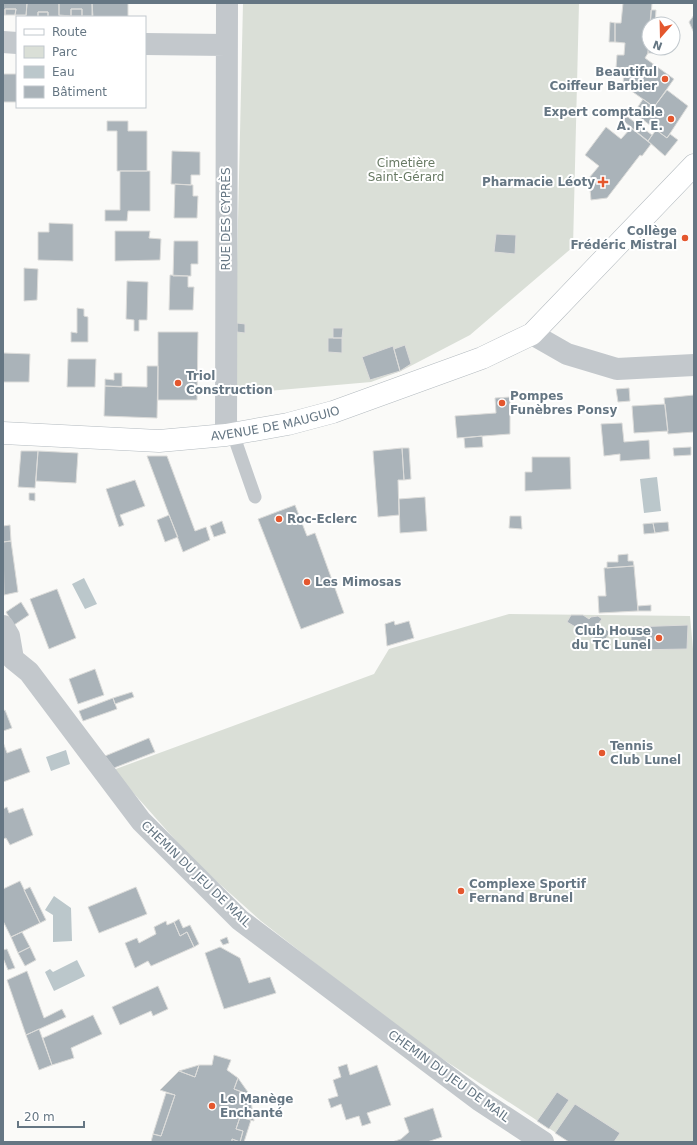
<svg xmlns="http://www.w3.org/2000/svg" width="697" height="1145" font-family="'DejaVu Sans',sans-serif">
<style>
.green{fill:#dadfd7}
.water{fill:#bbc7cb}
.building{fill:#aab3b9;stroke:#dcdcda}
.lines{fill:none;stroke-linecap:round;stroke-linejoin:round}
.secondary-casing{stroke:#b3babf;stroke-width:23}
.lane{stroke:#c3c8cc;stroke-width:13}
.street{stroke:#c3c8cc;stroke-width:22}
.secondary{stroke:#fff;stroke-width:22}
.poi-dot{fill:#e4572e;stroke:#fff;stroke-width:1.5}
.labels{text-anchor:middle;dominant-baseline:central;stroke-width:4;stroke-linejoin:round;paint-order:stroke}
.poi-label{font-size:12px;font-weight:bold;fill:#657683;stroke:#fff;text-anchor:start}
.park-label{font-size:12px;fill:#687a64;stroke:#fff}
.street-label{font-size:12px;fill:#657683;stroke:#fff}
</style>
<rect width="100%" height="100%" fill="#fafaf8"/>
<path class="green" d="M243,3h336l-6,244 -103,88 -69,36 -30,11 -137,12z
M509,614l181,2 4,44v482h-124l-155,-101 -154,-120 -67,-60 -81,-91 261,-96 15,-25z"/>
<path class="water" d="M657,477l4,34 -17,2 -4,-34z
M84,578l13,26 -12,5 -13,-25z
M66,750l4,14 -19,7 -5,-14z
M54,896l17,12 1,33 -19,1v-27l-8,-5z
M77,960l8,16 -31,15 -9,-19 5,-3 3,3z"/>
<path class="building" d="M3,3h24l-1,12h-11l1,-6h-11v6h-2z
M27,3h32v14h-11v-5h-10v5h-12z
M59,3h33v13h-10v-7h-11v7l-12,-1z
M92,3h36v14h-35z
M623,3h29l-4,50 -3,5 29,21 -20,28 -31,-22 1,-17h-8l1,-13h7l1,-12 -10,-1v-19h6z
M5,9h11l-1,6h-10z
M71,9h11v7h-11z
M651,10h5l-1,14h-5z
M38,12h10v5h-10z
M694,15v18l-5,-11z
M610,22l5,1v19h-6z
M649,40v8h5l-1,5h-5z
M3,74h14v28h-14z
M667,90l21,16 -21,32 -33,-25 9,-14 11,8z
M621,112l31,23 -4,6 -27,-22z
M107,121h21v10h19v40h-30v-40h-10z
M606,127l15,12 10,-11 20,16 -9,12 -2,-1 -33,43 -16,2 -2,-22 10,-12 -14,-11z
M656,130l11,8 3,-4 8,6 -13,16 -17,-15z
M172,151l28,1v23h-9v10l-20,-1z
M120,171h30v40h-22l-1,10h-22v-11h15z
M175,184l18,1v11h5l-1,22h-23z
M49,223l24,1v37l-35,-1v-28h11z
M115,231h35l-1,7 12,1 -1,21 -45,1z
M496,234l20,1 -1,19 -21,-2z
M174,241h24v23h-7v12h-18z
M24,268l14,1 -1,31 -13,1z
M170,275l18,1v11h6l-1,23h-24z
M127,281l21,1 -1,38h-8v11h-5v-11l-8,-1z
M77,308l7,1v7l4,1v25h-17v-10l6,1z
M237,323l8,1v9l-8,-1z
M333,328h10l-1,10h-9z
M158,332h40l-1,68h-39z
M328,338h14v15l-14,-1z
M405,345l6,19 -11,7 -6,-22z
M393,346l7,25 -30,9 -8,-23z
M3,353l27,1 -1,28h-26z
M68,359h28l-1,28h-28z
M147,366h11l-1,52 -53,-2 1,-30 42,1z
M114,373h8v14l-17,-1v-7l9,1z
M629,388l1,13 -12,1 -2,-13z
M694,395v37l-26,2 -4,-36z
M510,397v37l-53,4 -2,-22 41,-3 -1,-15z
M665,404l3,27 -34,2 -2,-27z
M622,423l2,19 25,-2 1,19 -30,2v-7l-16,2 -3,-32z
M482,436l1,11 -18,1 -1,-10z
M691,447v8l-17,1 -1,-8z
M402,448l2,32h-6l1,35 -21,2 -5,-66z
M402,448h7l2,31 -7,1z
M21,451h17l-3,37 -17,-1z
M38,451l40,2 -2,30 -40,-2z
M147,456h20l28,75 11,-4 4,13 -27,12z
M532,457h38l1,32 -46,2v-19h7z
M135,480l10,26 -25,9 4,10 -5,2 -13,-38z
M29,493h6v8l-6,-1z
M425,497l2,34 -27,2 -1,-34z
M295,505l12,31 8,-3 29,80 -43,16 -43,-110z
M169,515l9,22 -13,5 -8,-22z
M510,516h11l1,13 -13,-1z
M222,521l4,12 -12,4 -4,-11z
M668,522l1,9 -14,2 -2,-10z
M653,523l2,10 -11,1 -1,-10z
M10,525l1,16 -8,1v-16z
M11,541l7,51 -14,3 -1,-53z
M628,554v7h5l1,5 -27,2v-6h11v-7z
M634,566l4,45 -39,2 -1,-17h8l-2,-28z
M57,589l19,49 -27,11 -19,-50z
M21,602l8,13 -15,10 -8,-13z
M651,605v6h-13v-5z
M571,615h12l6,4 2,-2 7,-1 4,3 -4,5 12,8 -7,11 -36,-21z
M394,621l1,4 14,-4 5,17 -27,8 -2,-22z
M688,625l-1,24 -56,1v-23z
M95,669l9,26 -26,9 -9,-25z
M132,692l2,5 -19,7 -2,-6z
M113,698l4,11 -34,12 -4,-10z
M5,710l7,18 -9,3v-20z
M149,738l6,14 -41,16 -9,-12z
M3,742l4,11 14,-5 9,24 -27,10z
M7,807l2,6 14,-5 10,27 -23,10 -4,-7 -3,1v-30z
M20,881l20,42 -29,14 -8,-16v-32z
M30,887l16,33 -6,3 -16,-33z
M136,887l11,27 -48,19 -11,-26z
M179,919l4,9 7,-3 9,19 -5,3 -7,-15 -7,4 -6,-14z
M166,921l1,4 7,-3 6,14 7,-4 7,15 -43,19 -3,-5 -13,7 -10,-25 12,-5 2,5 17,-9 -2,-7z
M22,932l8,15 -12,6 -7,-16z
M227,937l2,6 -6,2 -3,-5z
M30,947l6,13 -11,6 -7,-13z
M220,947l20,11 9,25 21,-6 6,16 -52,16 -19,-56z
M7,949l8,19 -7,2 -5,-12v-8z
M27,971l17,47 18,-9 4,8 -40,18 -19,-55z
M158,986l10,23 -15,7 -2,-5 -31,14 -8,-18z
M93,1015l9,19 -31,14 3,10 -22,7 -9,-27z
M39,1029l13,36 -13,5 -13,-35z
M214,1055l17,5 -4,10 11,8 -4,11 16,6 4,26 -14,-4 -4,12 7,2 -3,11 -8,-3v3h-81l2,-8 8,2 14,-41 -15,-5 19,-19 16,6 4,-12h13z
M347,1064l3,11 27,-10 14,40 -24,8 4,10 -9,3 -3,-10 -13,4 -5,-16 -10,4 -3,-9 10,-3 -5,-16 8,-3 -3,-10z
M199,1065l-4,12 -16,-6z
M238,1078l12,17 -16,-6z
M557,1092l12,8 -20,29 -12,-8z
M166,1093l9,2 -14,41 -8,-2z
M575,1104l45,29 -6,9h-45l-14,-9z
M433,1108l9,29 -15,5h-35l9,-3 8,-7 -5,-14z
M240,1117l11,3 -7,22h-12v-3l8,3 3,-11 -7,-2z"/>
<g class="lines">
<g class="secondary-casing">
<g id="secondary">
<path id="s1" d="M3,433l156,8 67,-6 62,-11 45,-12 149,-54 50,-24 162,-169"/>
</g>
</g>
<path class="lane" d="M233,434l22,63"/>
<path class="street" d="M3,42l14,1
M145,44l81,1
M532,334l35,20 50,15 77,-4
M226,435l1,-432
M3,626l6,10 4,23 16,13 112,149 99,99 239,180 64,42"/>
<use href="#secondary" class="secondary"/>
</g>
<g class="poi-dot">
<circle cx="665" cy="79" r="4"/>
<circle cx="671" cy="119" r="4"/>
<path d="M601 176h4v4h4v4h-4v4h-4v-4h-4v-4h4z"/>
<circle cx="685" cy="238" r="4"/>
<circle cx="178" cy="383" r="4"/>
<circle cx="502" cy="403" r="4"/>
<circle cx="279" cy="519" r="4"/>
<circle cx="307" cy="582" r="4"/>
<circle cx="659" cy="638" r="4"/>
<circle cx="602" cy="753" r="4"/>
<circle cx="461" cy="891" r="4"/>
<circle cx="212" cy="1106" r="4"/>
</g>
<g class="labels">
<g class="poi-label">
<text x="657" y="72" text-anchor="end">Beautiful<tspan x="657" dy="14">Coiffeur Barbier</tspan></text>
<text x="663" y="112" text-anchor="end">Expert comptable<tspan x="663" dy="14">A. F. E.</tspan></text>
<text x="595" y="182" text-anchor="end">Pharmacie Léoty</text>
<text x="677" y="231" text-anchor="end">Collège<tspan x="677" dy="14">Frédéric Mistral</tspan></text>
<text x="186" y="376">Triol<tspan x="186" dy="14">Construction</tspan></text>
<text x="510" y="396">Pompes<tspan x="510" dy="14">Funèbres Ponsy</tspan></text>
<text x="287" y="519">Roc-Eclerc</text>
<text x="315" y="582">Les Mimosas</text>
<text x="651" y="631" text-anchor="end">Club House<tspan x="651" dy="14">du TC Lunel</tspan></text>
<text x="610" y="746">Tennis<tspan x="610" dy="14">Club Lunel</tspan></text>
<text x="469" y="884">Complexe Sportif<tspan x="469" dy="14">Fernand Brunel</tspan></text>
<text x="220" y="1099">Le Manège<tspan x="220" dy="14">Enchanté</tspan></text>
</g>
<g class="park-label">
<text x="406" y="163">Cimetière<tspan x="406" dy="14">Saint-Gérard</tspan></text>
</g>
<g class="street-label">
<text transform="translate(226 219) rotate(-90)">RUE DES CYPRÈS</text>
<text stroke="none"><textPath href="#s1" startOffset="274">AVENUE DE MAUGUIO</textPath></text>
<text transform="translate(196 874) rotate(44)">CHEMIN DU JEU DE MAIL</text>
<text transform="translate(449 1076) rotate(36)">CHEMIN DU JEU DE MAIL</text>
</g>
</g>
<rect width="697" height="1145" fill="none" stroke="#657683" stroke-width="8"/>
<rect x="16" y="16" width="130" height="92" fill="#ffffff" stroke="#c1c8cd"/>
<rect x="24" y="29" width="20" height="6" fill="#ffffff" stroke="#c1c8cd"/>
<text x="52" y="36" font-size="12" fill="#657683">Route</text>
<rect x="24" y="46" width="20" height="12" fill="#dadfd7" stroke="#c1c8cd"/>
<text x="52" y="56" font-size="12" fill="#657683">Parc</text>
<rect x="24" y="66" width="20" height="12" fill="#bbc7cb" stroke="#c1c8cd"/>
<text x="52" y="76" font-size="12" fill="#657683">Eau</text>
<rect x="24" y="86" width="20" height="12" fill="#aab3b9" stroke="#c1c8cd"/>
<text x="52" y="96" font-size="12" fill="#657683">Bâtiment</text>
<g transform="translate(661 36) rotate(200)"><circle r="19" fill="#ffffff" stroke="#c1c8cd"/>
<path d="M0-3L7 15L0 10L-7 15Z" fill="#e4572e"/>
<text y="-6" font-size="11" font-weight="bold" text-anchor="middle" fill="#657683">N</text>
</g>
<path d="M18 1121v6h66v-6" fill="none" stroke="#657683" stroke-width="2"/>
<text x="24" y="1121" font-size="12" fill="#657683" stroke="#ffffff" stroke-width="3" paint-order="stroke">20 m</text>
</svg>
